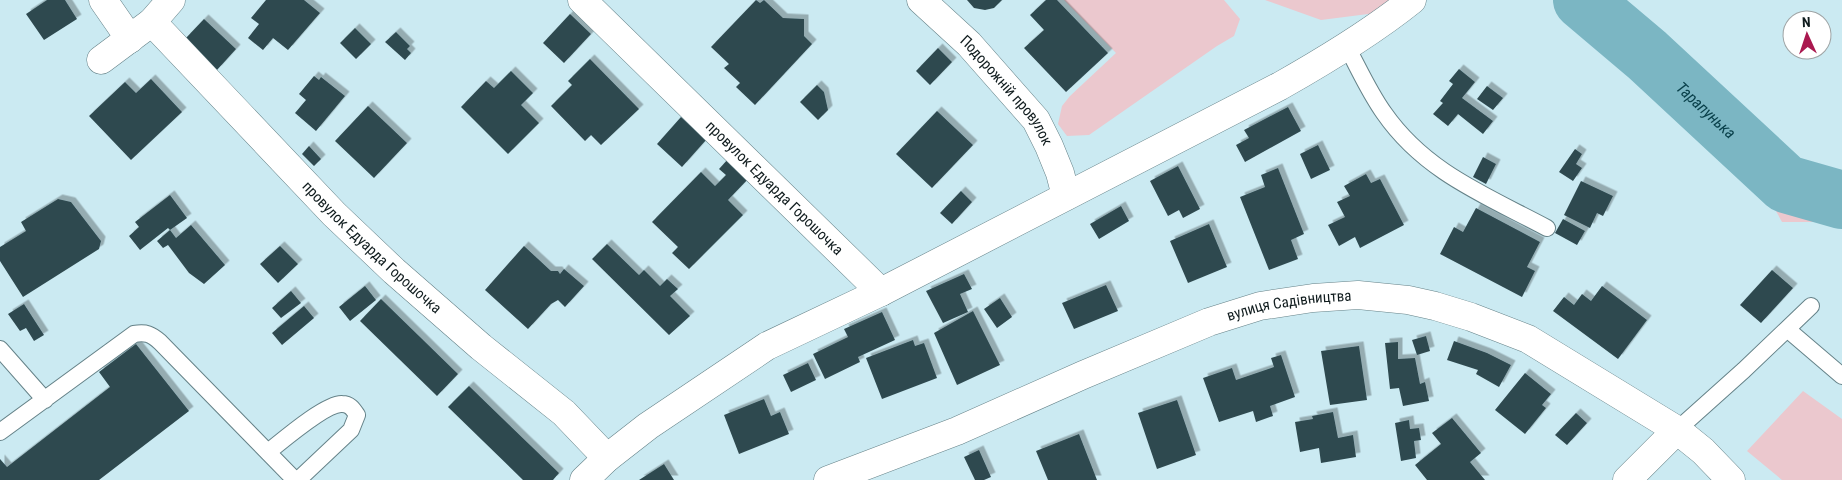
<svg xmlns="http://www.w3.org/2000/svg" width="1842" height="480" font-family="'Roboto Condensed',sans-serif">
<style>
.green{fill:#ebc8ce}
.lines{fill:none;stroke-linecap:round;stroke-linejoin:round}
.river{stroke:#7bb6c3;stroke-width:58}
.building{fill:#2f4a50;filter:url(#shadow)}
.lane-casing{stroke:#658288;stroke-width:18}
.street-casing{stroke:#658288;stroke-width:29}
.lane{stroke:#fff;stroke-width:16}
.street{stroke:#fff;stroke-width:28}
.labels{text-anchor:middle;dominant-baseline:central;stroke-width:5;stroke-linejoin:round;paint-order:stroke}
.street-label{font-size:15px;fill:#101c1e;stroke:#fff}
.water-label{font-size:16px;font-style:italic;fill:#0a414b;stroke:#fff}
</style>
<defs>
<filter id="shadow"><feDropShadow dx="4.5" dy="-4.5" stdDeviation="0" flood-color="#0004"/></filter>
</defs>
<rect width="100%" height="100%" fill="#cbeaf2"/>
<path class="green" d="M1064,0h160l16,19 -6,17 -17,10 -128,89 -22,1 -9,-12 4,-18 8,-10 46,-43z
M1265,0h126l-15,13 -55,7z
M1557,0h64l49,44 76,74 27,40 51,24 18,5v41l-25,-6h-35l-17,-31 -33,-40 -46,-42 -34,-26z
M1803,391l39,28v61h-60l-35,-29z"/>
<g class="lines">
<path class="river" id="s1" d="M1582,0l65,55 139,129 56,16"/>
</g>
<path class="building" d="M47,0h18l12,19 -33,21 -18,-26z
M266,0h38l16,13 -32,37 -15,-12 -10,12 -15,-12 11,-14 -8,-6z
M756,0l4,3 4,-3 19,18 21,1v17l8,8 -57,61 -19,-18 4,-4 -16,-15 5,-4 -18,-17z
M967,0h35l-8,8 -9,2 -11,-2z
M1046,0h11l51,53 -42,39 -42,-44 20,-18 -14,-15z
M570,14l21,20 -27,29 -21,-20z
M204,19l32,30 -19,21 -31,-32z
M355,28l16,16 -15,15 -16,-16z
M396,32l14,14 -3,3 4,4 -6,7 -20,-18z
M938,48l14,14 -22,23 -14,-14z
M590,59l49,50 -38,36 -10,-10 -6,6 -34,-35 21,-21 -4,-4z
M1459,69l16,13 -13,16 31,23 -10,13 -25,-20 -10,12 -15,-12 10,-11 -3,-2 13,-17 -4,-3z
M511,71l22,22 -12,12 18,18 -31,31 -47,-47 25,-26 8,7z
M314,76l5,4 2,-3 24,19 -29,35 -21,-18 11,-13 -7,-6z
M151,79l31,33 -51,48 -42,-44 36,-34 11,11z
M817,85l7,7 4,18 -10,10 -18,-18z
M1487,86l16,12 -10,12 -16,-11z
M368,106l39,37 -33,35 -39,-37z
M1288,107l13,24 -56,31 -9,-17 13,-7 -5,-8z
M937,111l36,34 -41,43 -36,-34z
M681,117l25,23 -24,27 -25,-23z
M1318,145l12,25 -19,9 -11,-25z
M309,146l12,13 -7,7 -12,-12z
M1575,149l7,5 -6,10 6,4 -9,13 -14,-9z
M1483,157l13,7 -10,20 -13,-7z
M729,158l20,20 -21,22 15,15 -54,54 -17,-16 6,-6 -26,-25 49,-50 14,14 11,-11 -7,-6z
M1178,166l22,43 -17,9 -4,-8 -11,6 -18,-35z
M1278,168l26,66 -13,6 7,19 -29,11 -29,-73 25,-10 -4,-12z
M1366,174l5,9 9,-4 24,46 -44,23 -5,-11 -16,9 -11,-21 17,-8 -8,-15 13,-6 -6,-10z
M1581,181l32,15 -10,20 -6,-3 -7,15 -26,-13z
M961,191l11,11 -20,22 -12,-11z
M170,195l17,23 -17,12 -2,-2 -28,22 -11,-14 10,-9 -4,-5z
M58,199l13,3 30,39 -2,8 -76,48 -23,-36v-14l26,-16 -5,-9z
M1121,206l8,15 -30,18 -9,-15z
M1476,208l64,34 -13,25 8,4 -13,26 -82,-43 14,-27 9,5z
M1563,219l22,12 -8,14 -22,-12z
M1209,224l18,43 -39,16 -18,-42z
M191,225l34,40 -21,19 -15,-11 -21,-28 -5,3 -6,-7 13,-11 6,8z
M607,244l32,31 5,-5 16,16 7,-7 11,10 -8,7 20,20 -21,19 -77,-76z
M280,246l18,18 -20,19 -18,-19z
M524,246l27,25h7l2,3 4,-5 20,17 -19,21 -7,-7 -7,4 -23,25 -43,-39z
M1772,270l21,18 -32,35 -21,-18z
M964,274l8,15 -12,5 8,18 -25,11 -17,-32z
M1106,285l12,26 -44,18 -12,-26z
M365,286l11,14 -26,21 -11,-14z
M1602,286l45,34 -29,39 -65,-48 11,-14 10,8 8,-11 9,7z
M291,291l10,12 -20,15 -9,-10z
M1000,298l12,19 -15,11 -13,-19z
M381,299l77,75 -21,22 -77,-75z
M24,304l20,31 -10,6 -8,-13 -6,3 -12,-17z
M304,306l10,12 -32,27 -10,-12z
M973,311l27,54 -43,20 -23,-52z
M882,312l13,28 -37,17 2,5 -35,17 -12,-25 35,-17 -4,-8z
M1426,336l4,15 -13,4 -5,-15z
M913,340l2,6 9,-3 13,35 -55,21 -16,-41z
M1454,341l33,12 24,12 -12,22 -23,-13 2,-4 -31,-10z
M1398,342v17l17,-1 5,26 5,-2 4,19 -26,5 -4,-18 -9,1 -5,-46z
M136,344l53,67 -90,69h-99v-21l7,8 103,-80 -11,-15z
M1359,346l8,54 -37,5 -9,-54z
M1281,355l14,42 -25,9 3,10 -17,6 -3,-11 -34,11 -16,-44 29,-10 4,12 38,-13 -3,-9z
M808,363l8,17 -25,12 -8,-17z
M1525,373l26,21 -9,11 4,3 -21,26 -30,-24z
M469,386l90,87 -6,7h-30l-75,-73z
M764,399l7,17 9,-4 9,22 -50,20 -15,-39z
M1177,400l19,55 -39,14 -19,-56z
M1333,412l5,26 15,-3 3,22 -35,6 -2,-15 -19,4 -5,-30 18,-3 -1,-3z
M1576,413l11,10 -20,22 -12,-10z
M1452,418l29,35 -11,9 15,18h-58l-12,-15 26,-21 -9,-11z
M1409,420l1,9 9,-1 2,12 -7,1 2,17 -15,3 -6,-38z
M1079,434l18,46h-49l-12,-29z
M979,450l12,27 -7,3h-9l-11,-23z
M664,464l10,16h-35z"/>
<g class="lines">
<g class="lane-casing">
<path id="lane" d="M1347,47c12,22 22,45 37,66 41,59 101,82 163,115
M1787,329l24,-23
M0,349l45,51
M1677,430l67,-60 43,-41 55,47
M0,432l134,-98c12,-2 17,0 26,8l135,138
M268,452c14,-11 58,-49 74,-48 8,0 11,5 15,11l-6,15 -53,50"/>
</g>
<g class="street-casing">
<g id="street">
<path d="M103,0l27,39"/>
<path id="s2" d="M582,0l299,292"/>
<path id="s3" d="M921,0l48,44 67,76 13,26 11,27 6,23"/>
<path id="s4" d="M152,22l182,192 60,57 87,76 83,66 43,45"/>
<path d="M101,60l51,-38 19,-22"/>
<path d="M584,480l23,-22 41,-32 119,-80 114,-54 399,-206c46,-26 91,-53 132,-86"/>
<path id="s5" d="M828,480l129,-49 126,-56 126,-53 51,-16 53,-8 45,-3 50,5 27,6 36,11 57,22 149,91 26,21 28,29"/>
<path d="M1627,480l50,-50"/>
</g>
</g>
<use href="#lane" class="lane"/>
<use href="#street" class="street"/>
</g>
<g class="labels">
<g class="street-label">
<text stroke="none"><textPath href="#s3" startOffset="125">Подорожній провулок</textPath></text>
<text stroke="none"><textPath href="#s2" startOffset="269">провулок Едуарда Горошочка</textPath></text>
<text stroke="none"><textPath href="#s4" startOffset="315">провулок Едуарда Горошочка</textPath></text>
<text stroke="none"><textPath href="#s5" startOffset="495">вулиця Садівництва</textPath></text>
</g>
<g class="water-label">
<text stroke="none"><textPath href="#s1" startOffset="166">Тарапунька</textPath></text>
</g>
</g>
<g transform="translate(1807 35) rotate(357)"><circle r="24" fill="#ffffff" stroke="#9fa4a5"/>
<path d="M0-4L9 19L0 12L-9 19Z" fill="#aa184f"/>
<text y="-8" font-size="14" font-weight="bold" text-anchor="middle" fill="#101c1e">N</text>
</g>
</svg>
